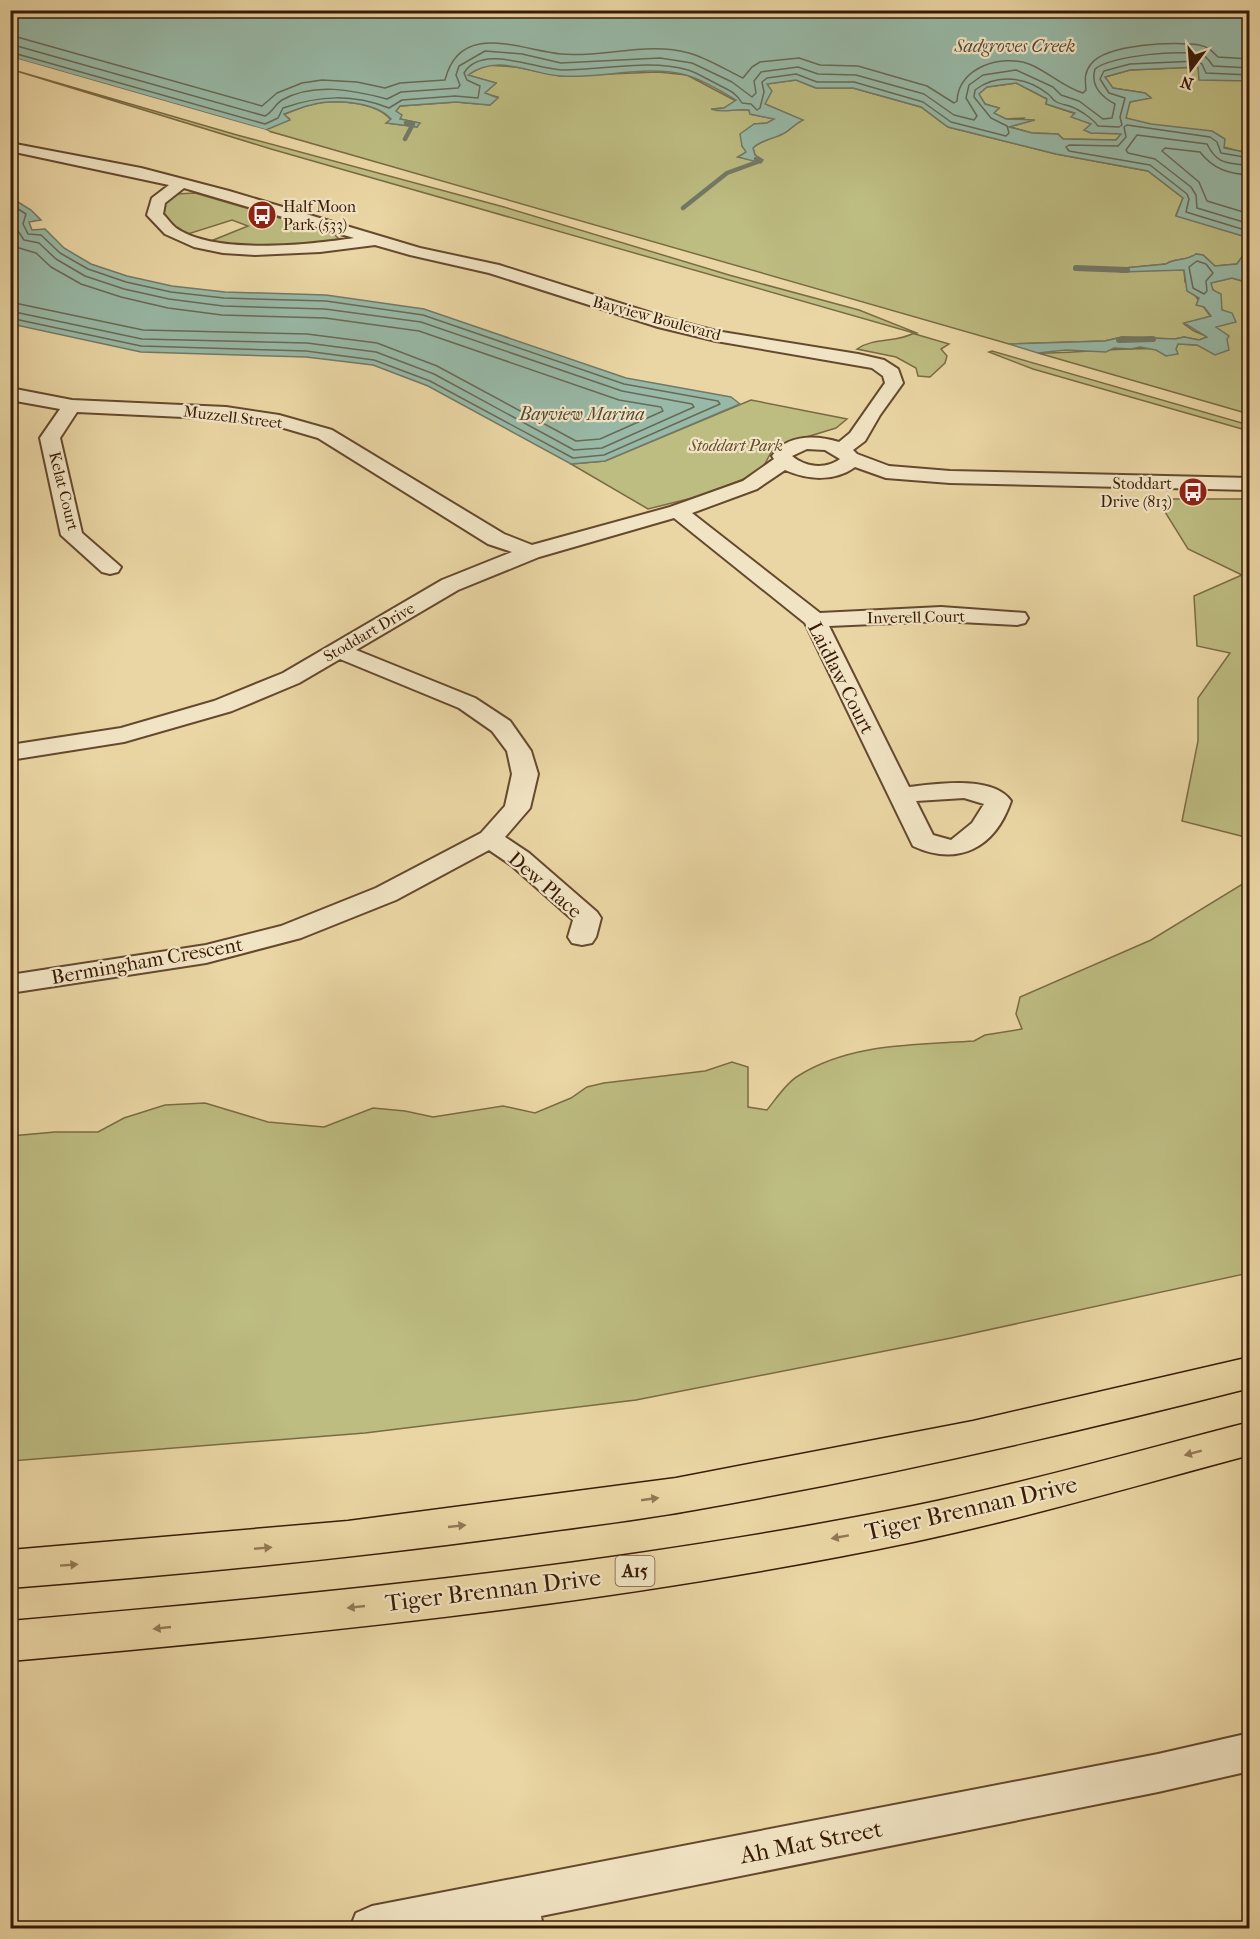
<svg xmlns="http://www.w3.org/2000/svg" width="1260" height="1939" font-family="'IM FELL French Canon',serif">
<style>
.green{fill:#bdbc81;stroke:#7b6b44;stroke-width:1.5}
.water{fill:#98b9a7;stroke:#727967;stroke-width:1.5;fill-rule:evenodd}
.pier{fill:#ead6a4}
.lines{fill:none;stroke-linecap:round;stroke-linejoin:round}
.shore{stroke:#686a56;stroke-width:1.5}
.stream-far1{stroke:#727967;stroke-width:4.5}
.stream{stroke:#727967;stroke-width:6}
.minor-casing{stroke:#65492e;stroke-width:4}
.major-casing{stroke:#391a06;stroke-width:3}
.minor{fill:#f1e4c4;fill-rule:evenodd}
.major{fill:#ead6a4;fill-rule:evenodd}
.oneway{fill:#927855}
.labels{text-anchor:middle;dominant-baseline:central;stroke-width:4.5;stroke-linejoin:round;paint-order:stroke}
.far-poi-label{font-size:16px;fill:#391a06;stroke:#f1e4c4;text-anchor:start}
.far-street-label{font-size:16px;fill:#391a06;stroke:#f1e4c4}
.far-park-label{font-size:16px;font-style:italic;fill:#614b2b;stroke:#f1e4c4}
.far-water-label{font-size:18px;font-style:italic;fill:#564a36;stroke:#f1e4c4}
.shield{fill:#f1e4c4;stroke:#70573f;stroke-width:1.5}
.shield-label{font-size:18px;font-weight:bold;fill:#391a06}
.street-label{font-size:20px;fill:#391a06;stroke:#f1e4c4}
.near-street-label{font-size:24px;fill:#391a06;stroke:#f1e4c4}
</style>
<rect width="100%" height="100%" fill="#ead6a4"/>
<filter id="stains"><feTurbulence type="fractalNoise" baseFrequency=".00333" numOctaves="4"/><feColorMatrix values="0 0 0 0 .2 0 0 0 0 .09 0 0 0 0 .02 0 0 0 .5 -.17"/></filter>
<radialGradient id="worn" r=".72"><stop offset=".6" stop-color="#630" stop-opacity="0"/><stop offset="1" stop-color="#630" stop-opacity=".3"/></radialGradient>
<path class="green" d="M10,39l221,45 59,35 -7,-4c9,-4 18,-8 27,-10 23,-6 65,-4 81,15l-4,3 30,4 2,-4 -19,-4 -4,-8 4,-5 56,-4 34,3 8,-8 -14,-4 12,-10 -29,-8 18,-10 31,2 44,9 98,-4 29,3 49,26 -12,7 -11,1 36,1 1,4 25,5 -8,4 -13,1 -12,14v8l5,6 -9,5 14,3 3,-5 -2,-7c9,-9 22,-9 33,-16 6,-4 9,-8 16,-12l-37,-16 1,-20 30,-4 20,8h37l68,19 27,20 108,27 92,17 35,27 -7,17 67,21 1,18 -7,10 -22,2 -12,-11 -7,-1c-11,8 -20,3 -30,10l-51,5 69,1 1,12 26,35 -27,7 10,7 14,6 -9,3 -15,-3 -9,2 -53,-2 -17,4 -96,3 -998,-287z
M1198,67l29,12 22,2v72c-42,-8 -82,-25 -124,-35l5,-16 20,-5 -5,-4 -33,-5 -7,-11 25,-7z
M10,69l227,66 267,72 225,68 130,35 58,23 -2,1 34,10 -8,5 6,7 -2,7 -15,14 -12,-1 -2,-8 -20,-11 -39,-8c17,-12 40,-6 57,-16l-643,-184z
M1016,83l31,16 -1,5 30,10 15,11 -6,5 6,3h31l-6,7 -53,-1 -5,-5 -26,-1 -25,-7 10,-1 7,-7 -18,1 -13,-6 6,-5 -14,-4 -7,-10 9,-7z
M195,193l139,41 5,5 -5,3 -71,6 -52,-7 37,-15 -16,-6 -44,14c-14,-7 -25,-13 -25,-29l13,-11z
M1232,278l17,5v131l-211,-61c46,0 91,-7 138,-4l2,-5 19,1 21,-15 -3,-4 7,-16 -12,-27z
M992,351l257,74v6l-216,-62 -44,-17z
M751,400l96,19 -11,9 -62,19 -14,26 -64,24 -48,12 -77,-45 34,-3z
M1157,499h92v339l-67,-17 16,-80v-43l32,-45 -33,-7 -3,-50 48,-21 -54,-26z
M1249,880v393l-298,65 -315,62 -271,33 -354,28v-325l44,-4h43l26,-14 41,-13 40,-2 63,19 56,5 49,-19 32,3 28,6 70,-11 32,7 36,-15 16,-11 17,-4 101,-12 27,-9 16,5v40l19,3c9,-11 19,-27 31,-34 52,-33 117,-31 176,-35l11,-6 37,-6 -6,-15 4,-17 131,-57z"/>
<path class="water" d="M11,10l1238,1v70l-50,-1 -1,-13 -68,3 -25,7 8,11 32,5 6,5 -21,4 -4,16 25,6 61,7 13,8 -1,9 25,5v130l-17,-5 -21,5 2,7 8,4 1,16 10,3 4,9 -20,5 13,9 -2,3 2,11 -14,5 -18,-10 -19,-1 -2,5 2,5 -12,2 -10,-6 -16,-3 -9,2 -17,-1 -8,4 -40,-2 -28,3 -29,-9 96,-3 17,-4 53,2 9,-2 15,3 8,-3 -23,-14 27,-7 -7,-9 -8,-2 3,-7 -12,-7 -3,-21 -63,2 -8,-3 53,-5c10,-7 19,-2 30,-10l7,1 12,11 22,-2 7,-10 -1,-18 -67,-20 7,-18 -35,-27 -92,-17 -108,-27 -27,-20 -68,-19h-37l-20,-8 -29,4 5,7 -7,13 38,16c-8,4 -11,8 -17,12 -11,7 -24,7 -33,16l2,7 8,5 -2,3 -23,-6 8,-5 -4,-6 -2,-12 14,-10 13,-1 7,-4 -24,-5 -1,-4c-14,-2 -25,4 -38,-1l13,-1 12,-8c-15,-9 -33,-20 -50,-25 -40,-11 -84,4 -125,1 -33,-2 -62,-23 -93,-1l28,8 -11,10 13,5 -8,7 -34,-3 -56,4 -4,5 6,4 -2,4 20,4 -3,4 -31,-4 5,-4c-16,-18 -58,-20 -80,-14 -9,2 -18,6 -27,9l6,6 -24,10 -255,-73zM1016,83l31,16 -1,5 29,9 -4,4 20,7 -7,6 7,3 30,1 -5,6 -53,-1 -5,-5 -26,-1 -23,-6 26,-7 -29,-1 -12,-6 5,-5 -14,-4 -6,-10 8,-7z
M10,197l21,13 10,10 -12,2 3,8 13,-1 19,19 27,16 36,12 45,10 53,6 101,3 98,14 202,69 105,19 9,7 -135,57 -34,3 -143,-78 -55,-21 -67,-8 -165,-5 -130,-28z"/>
<path class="pier" d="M11,57l255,73 4,2 -5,1 -255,-73z"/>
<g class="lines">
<path class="shore" d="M10,35l252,71 15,-13 25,-10 20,-3 35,2 28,6 15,-5 45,-3c15,-60 75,-30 116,-26 42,4 87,-13 128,-1 18,5 37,17 54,25l9,-11 8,-5 39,-4 21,7 38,1 69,20 27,17 3,-2c1,-34 45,-47 72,-37 20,8 34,23 54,29l3,-3c-1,-11 -2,-17 5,-26 15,-20 84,-23 108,-19 8,1 13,6 19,12l32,2
M10,44l255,72c8,-4 10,-12 17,-16 32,-18 71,-10 105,-1l14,-7 57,-4 2,-3 -4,-10 3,-9 26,-15 37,3 39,9 99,-5 32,5 40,19 20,15 4,-4 -2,-12 7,-9 37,-5 20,7 38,1 68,19 30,21 20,5 3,-4 -11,-18 3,-13 14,-10 33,-5 37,17 8,8 18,6 24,18 9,-1 3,-14c-13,-7 -25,-18 -20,-35 14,-13 91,-21 109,-13 4,2 6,6 9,10l37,2
M10,52l255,72 13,-6 5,-10c37,-13 70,-14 106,0l13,-8 53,-4 23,2 2,-12 -13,-6 -3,-7c18,-30 73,-3 100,-3 40,0 85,-11 124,0 10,3 20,10 29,14 11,6 19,8 25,19l9,1 6,6 3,-2 4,-16 -2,-10 5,-4 29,-4 21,8h37l69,20 28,20 55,14 3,-3 -2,-7 -16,-8 -17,-21 1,-7c22,-17 52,-13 73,4 3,2 4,5 7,7 4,3 12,4 17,6 8,3 21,12 26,19l21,1 3,-2 -2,-8 5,-19 -16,-5 -9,-14 4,-8 26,-7 67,-3 5,3 4,9 44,2
M1250,158l-29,-5 -4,-11 -7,-5 -83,-12 -3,2 2,10 -8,9 -49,-1 -3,2 3,4 81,14 37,29 2,5 -3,13 59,18 4,5 1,9
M1250,166c-22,-4 -32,0 -43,-22l-70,-9 -11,15 2,3 27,6 36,28 5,8 1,13 53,16
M1250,175c-21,-1 -37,-6 -50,-23l-35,-4 -3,3 37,31 8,19 43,13
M10,204l16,10 -3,10 5,10 13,1 19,18 28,16 38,13 45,10 53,6 102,3 97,14 201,69 94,17 2,3 -116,51 -31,3 -143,-77 -56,-21 -68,-9 -165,-5 -131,-28
M10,213l6,4v11l8,12 15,3 17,16 29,17 39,13 45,10 54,7 102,3 96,13 201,69 70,13 2,3 -92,41 -28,2 -140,-76 -58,-22 -69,-9 -165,-4 -132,-28
M10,237l9,11 17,5 15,14 30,17 40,13 47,11 54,7 103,3 94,13 200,69 42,7 2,4 -63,28 -24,2 -139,-75 -60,-23 -70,-9 -164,-4 -133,-28
M1197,261l9,3 7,9 -7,8 1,10 -3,3 -11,-6 -4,-21z"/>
<path class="stream-far1" d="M405,139l8,-15 -7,-1
M683,208l44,-35 33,-12 -4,-2"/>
<path class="stream" d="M1076,268l51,2
M1119,340l34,-1"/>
<g class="minor-casing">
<path id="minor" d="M10,143l131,25 88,23 191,57 79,17 171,54 46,12 142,23 26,6 14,9 5,14 -23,32 -15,26 -12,9 4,4 32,12 61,5 300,7v12l-300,-7 -64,-5 -31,-11c-21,15 -47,13 -70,3l-28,19 -65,24 128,100 121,-6 84,6 3,5 -3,5 -8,2 -76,-4 -112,5 80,161c27,-3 84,-12 102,14 -16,47 -53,66 -98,45l-108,-223 -131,-105 -135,39 -81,33 -102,60 119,48 35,23 21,30 7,23 -8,34 -25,29 24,16 68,59 4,6 -5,19 -4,6 -10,2 -10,-2 -4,-6 5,-17 -62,-55 -22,-15 -93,50 -95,38 -95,25 -196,30v-18l196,-30 75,-19 95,-38 105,-55 24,-27 7,-32 -5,-23 -15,-20 -33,-23 -119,-49 -41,24 -67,28 -108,31 -114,18v-15l111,-17 93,-27 69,-28 159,-93 70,-28 -24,-8 -170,-106 -41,-12 -51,-7 -149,-7 -17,26 22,95 39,34 -3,5 -8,2 -8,-2 -41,-37 -21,-97 20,-29 -50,-9v-12l62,12 154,7 53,8 53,15 172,104 28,11 138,-38 73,-26 31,-22 -2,-3c15,-22 44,-21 67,-14l11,-9 35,-50 -2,-7 -11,-8 -156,-27 -58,-14 -169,-54 -79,-18 -35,-10 -55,7 -65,3 -32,-2 -29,-6 -29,-13 -18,-19 5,-17 17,-13 -159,-34zM184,188l170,50c-45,7 -140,17 -178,-10 -5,-4 -9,-10 -13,-14l2,-11zM807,449l18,1 15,9c-15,11 -35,8 -48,-3zM964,798l20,6 -12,19 -21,17 -18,-5 -17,-34z
M1250,1733v38l-92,21 -617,124 2,12h-44l-1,-4 -21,4h-127l6,-15 16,-7 786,-152z"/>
</g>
<g class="major-casing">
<path id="major" d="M1250,1357v31c-184,47 -369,89 -556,122 -49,9 -100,15 -150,22 -177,25 -355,42 -534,56v-38l338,-29 328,-43 297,-57z
M1250,1422v33c-112,30 -224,63 -337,87 -297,62 -600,92 -903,119v-40c302,-26 605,-55 903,-115 113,-23 225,-55 337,-84z"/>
</g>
<use href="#minor" class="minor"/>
<use href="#major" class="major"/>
</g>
<defs><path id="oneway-solid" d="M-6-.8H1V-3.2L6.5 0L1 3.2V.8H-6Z" transform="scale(1.5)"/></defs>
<g class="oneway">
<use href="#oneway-solid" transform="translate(1193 1453) rotate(165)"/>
<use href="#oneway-solid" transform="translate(650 1499) rotate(-8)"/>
<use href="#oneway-solid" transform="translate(457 1526) rotate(-6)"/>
<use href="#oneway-solid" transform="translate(840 1537) rotate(170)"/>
<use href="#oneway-solid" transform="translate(263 1548) rotate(-5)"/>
<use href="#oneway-solid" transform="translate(69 1565) rotate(-4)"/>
<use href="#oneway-solid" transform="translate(356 1607) rotate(174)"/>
<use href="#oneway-solid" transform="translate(162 1628) rotate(174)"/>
</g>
<defs>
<g id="bus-disc" transform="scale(1.5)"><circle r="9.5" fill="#8f2418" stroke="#f1e4c4"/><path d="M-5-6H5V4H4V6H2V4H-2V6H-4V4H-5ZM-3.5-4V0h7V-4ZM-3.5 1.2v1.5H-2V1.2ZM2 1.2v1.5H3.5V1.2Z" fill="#fff"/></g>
</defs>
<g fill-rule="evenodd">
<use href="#bus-disc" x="262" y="215"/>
<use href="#bus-disc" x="1193" y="492"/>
</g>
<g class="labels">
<g class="far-poi-label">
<text x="283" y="206">Half Moon<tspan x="283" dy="18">Park (533)</tspan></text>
<text x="1172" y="483" text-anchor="end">Stoddart<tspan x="1172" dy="18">Drive (813)</tspan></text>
</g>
<g class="far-street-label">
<text transform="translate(657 318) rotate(15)">Bayview Boulevard</text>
<text transform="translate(233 417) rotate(7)">Muzzell Street</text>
<text transform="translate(64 491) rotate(76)">Kelat Court</text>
<text transform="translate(916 617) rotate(-1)">Inverell Court</text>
<text transform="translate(369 632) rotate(-30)">Stoddart Drive</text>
</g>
<g class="far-park-label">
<text x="736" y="445">Stoddart Park</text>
</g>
<g class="far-water-label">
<text x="1015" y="46">Sadgroves Creek</text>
<text x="582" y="414">Bayview Marina</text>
</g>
<rect class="shield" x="615.5" y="1556" width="39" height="30" rx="4.5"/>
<g class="shield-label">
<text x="635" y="1571">A15</text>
</g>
<g class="street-label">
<text transform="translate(841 678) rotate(63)">Laidlaw Court</text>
<text transform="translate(545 885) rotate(41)">Dew Place</text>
<text transform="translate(147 961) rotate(-10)">Bermingham Crescent</text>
</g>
<g class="near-street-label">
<text transform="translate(971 1508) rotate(-13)">Tiger Brennan Drive</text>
<text transform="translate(493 1590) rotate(-7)">Tiger Brennan Drive</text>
<text transform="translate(811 1842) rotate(-11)">Ah Mat Street</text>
</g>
</g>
<rect width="1260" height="1939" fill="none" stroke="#ead6a4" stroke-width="36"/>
<rect x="12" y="12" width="1236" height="1915" fill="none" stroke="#391a06" stroke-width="3"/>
<rect x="18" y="18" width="1224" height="1903" fill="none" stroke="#391a06" stroke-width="1.5"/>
<g transform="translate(1191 69) rotate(196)" stroke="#f1e4c4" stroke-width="4.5" paint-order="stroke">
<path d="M0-4.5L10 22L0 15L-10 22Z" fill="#391a06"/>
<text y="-9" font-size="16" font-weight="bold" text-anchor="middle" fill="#391a06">N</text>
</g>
<rect width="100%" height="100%" filter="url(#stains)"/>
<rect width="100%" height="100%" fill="url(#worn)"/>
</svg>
